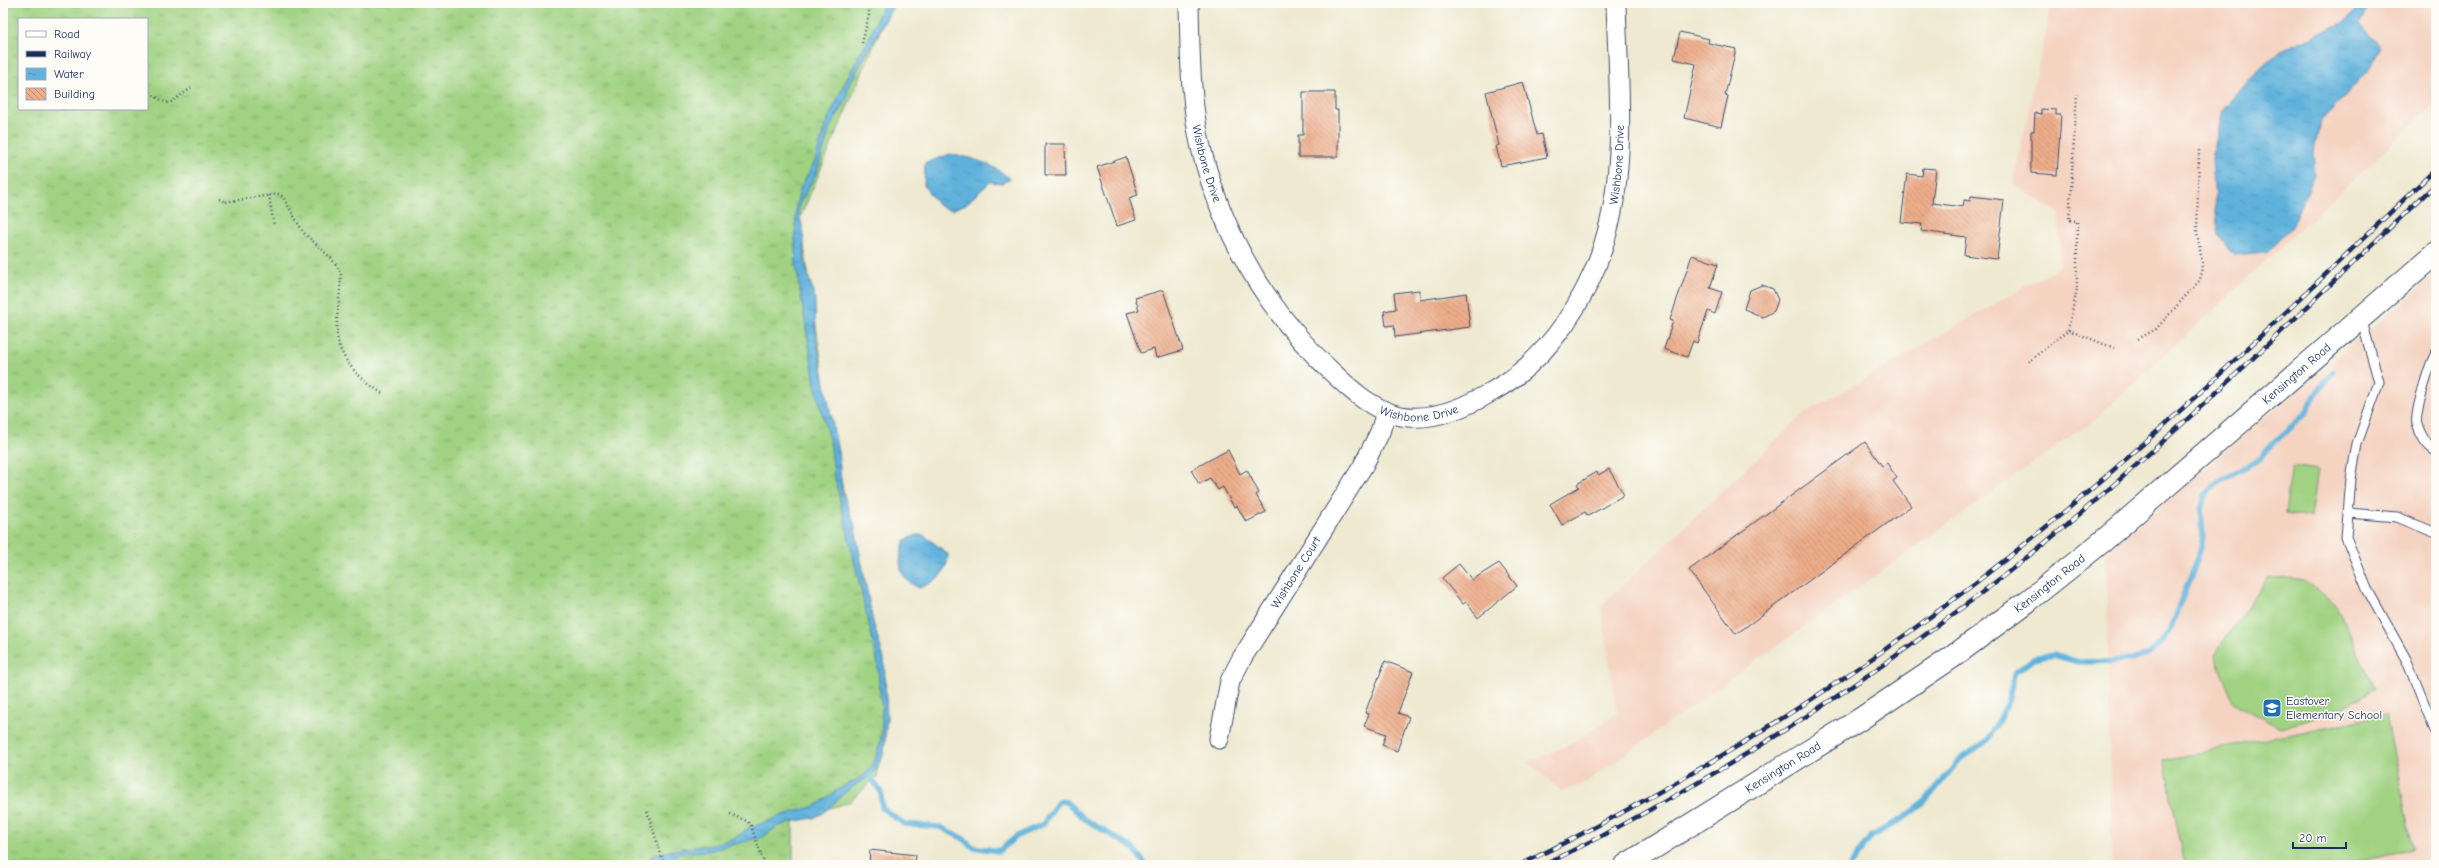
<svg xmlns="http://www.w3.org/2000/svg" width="2439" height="868" font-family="'Comic Neue',sans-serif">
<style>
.built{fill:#f4d3c1}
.grass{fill:url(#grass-tufts);stroke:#5e8070;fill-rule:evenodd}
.garden{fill:#a0d282;stroke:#5e8070}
.water{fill:url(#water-ripples);stroke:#3e709d}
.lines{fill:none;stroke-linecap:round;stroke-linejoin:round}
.stream{stroke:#61b2dc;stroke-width:5.5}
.building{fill:url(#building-back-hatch)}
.lane-casing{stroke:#3b4b6f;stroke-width:11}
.street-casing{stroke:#3b4b6f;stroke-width:21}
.secondary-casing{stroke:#3b4b6f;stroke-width:24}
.path{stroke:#3b4b6f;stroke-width:2.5;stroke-dasharray:1 3;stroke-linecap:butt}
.lane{stroke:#fff;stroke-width:9}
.street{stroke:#fff;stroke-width:19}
.secondary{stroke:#fff;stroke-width:22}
.rail-casing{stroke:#1b2f5e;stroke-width:4.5}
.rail{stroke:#fdfcf7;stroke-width:3;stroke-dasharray:9;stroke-linecap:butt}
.labels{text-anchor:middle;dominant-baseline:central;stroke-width:3;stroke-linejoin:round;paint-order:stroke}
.street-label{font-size:12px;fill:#1b2f5e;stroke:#fdfcf7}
.poi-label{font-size:12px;fill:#1b2f5e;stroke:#fdfcf7;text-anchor:start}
</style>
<defs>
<pattern id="grass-tufts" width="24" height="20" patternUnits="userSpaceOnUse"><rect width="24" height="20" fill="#a0d282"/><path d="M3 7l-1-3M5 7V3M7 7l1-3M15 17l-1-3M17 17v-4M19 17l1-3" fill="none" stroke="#82ab6e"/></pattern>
<pattern id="water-ripples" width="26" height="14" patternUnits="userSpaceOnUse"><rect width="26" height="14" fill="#61b2dc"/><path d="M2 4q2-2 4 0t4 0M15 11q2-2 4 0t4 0" fill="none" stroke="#4f91b6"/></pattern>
<pattern id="building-back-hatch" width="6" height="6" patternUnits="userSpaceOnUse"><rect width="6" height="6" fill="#edad8a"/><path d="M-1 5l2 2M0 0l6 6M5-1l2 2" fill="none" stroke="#bf8d74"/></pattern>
</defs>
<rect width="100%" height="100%" fill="#fdfcf7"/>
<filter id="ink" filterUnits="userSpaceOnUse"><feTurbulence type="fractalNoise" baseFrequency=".025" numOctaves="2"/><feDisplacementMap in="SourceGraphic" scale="8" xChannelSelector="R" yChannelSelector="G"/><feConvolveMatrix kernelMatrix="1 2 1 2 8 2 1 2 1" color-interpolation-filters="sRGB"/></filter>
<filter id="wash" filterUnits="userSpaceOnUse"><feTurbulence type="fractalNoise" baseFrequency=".012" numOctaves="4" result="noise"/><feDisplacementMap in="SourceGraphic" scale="16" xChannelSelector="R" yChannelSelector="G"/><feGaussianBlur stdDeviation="0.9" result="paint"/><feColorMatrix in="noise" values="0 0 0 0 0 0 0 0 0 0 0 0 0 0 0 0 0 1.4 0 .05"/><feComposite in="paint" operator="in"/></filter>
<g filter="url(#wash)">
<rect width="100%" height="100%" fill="#eee9d0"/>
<path class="built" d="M2052,3h384v100l-338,314 -512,365 -24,10 -34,-30 41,-17 48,-32 -16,-107 203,-192 256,-148 -1,-53 -46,-29z
M2436,274v591h-324l-6,-314z"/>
<path class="grass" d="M3,3h889l-92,215 36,240 50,224 -9,95 -28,25 -56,18v45h-790zM19,19h128v90h-128z"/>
<path class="garden" d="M2292,466l26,4 -7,47 -26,-4z
M2268,577l34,2 35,26 37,83 -37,24 -57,16 -46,-25 -20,-48z
M2386,715l27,134 -77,16h-151l-21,-105z"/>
<path class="water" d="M886,3h9l-47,84 -1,12 -17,29 -13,44 -18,33v9l4,15 2,35 10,34 1,39 23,120 3,34 12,32 19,99 11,37 3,59 -3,35 -7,15 -7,8 -22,14 -26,24 -9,4 -22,4 -14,5 -14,10 -55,14 -29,2 -10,9 -8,3h-19l11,-10 29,-7 32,-3 25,-9 6,-6 41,-16 30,-8 18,-14 29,-16 7,-7 5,-10 7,-23v-24l-5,-53 -43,-184 -3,-28 -15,-57 -20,-125 -1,-15 1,-44 4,-17 15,-28 10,-35 22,-48 24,-44 9,-23z
M2361,3h8l-9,21 20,22 -9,22 -50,53 -8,32 2,22 -25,54 -23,23 -34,3 -15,-20 -3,-34 -3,-43 11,-48 25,-30 32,-29 66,-30z
M950,154c23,4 43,9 60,25l-8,4 -12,-1 -24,22 -14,6 -13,-4 -15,-20 1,-23z
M917,535h7l24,19c0,19 -12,28 -29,34 -22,-10 -22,-27 -14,-48z"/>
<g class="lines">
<path class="stream" d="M870,776l11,16 1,16 22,16 36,3 24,12 9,8 26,4 18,-15 26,-12 14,-21 4,-2 5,1 20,18 47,28 13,17
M1850,865l22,-29 32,-18 20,-15 36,-44 28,-19 18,-33 10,-35 17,-13 20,-4 26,7 53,-1 15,-6 13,-11 10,-15 29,-74 4,-18 -2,-29 4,-13 16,-15 39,-21 7,-10 39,-36 8,-16 19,-25"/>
</g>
<g id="blocks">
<path class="building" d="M1680,32l29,7 -1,4 28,6 -11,46 3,1 -7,31 -37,-9 12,-54 -22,-5z
M1523,82l14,53 5,-1 5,23 -46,9 -5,-20 3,-1 -13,-53z
M1303,92h32v18h3v47h-40v-22h5z
M2041,109l15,1v5h5l-4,60 -26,-2v-42h3l1,-18 6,1z
M1045,144h20l1,31h-21z
M1126,157l12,38 -9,3 7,22 -19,6 -20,-59z
M1923,168l13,1 -4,34 31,4 1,-7 6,1 1,-5 33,4 -7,59 -33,-4 2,-18 -45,-6 1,-7 -21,-2 6,-48 15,2z
M1692,255l26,9 -8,24 12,4 -7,22 -7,-3 -11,32 -4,-2 -6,16 -23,-8 9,-28 -3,-1z
M1762,285l11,4 5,11 -4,11 -11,6 -19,-8 6,-19z
M1163,290l20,60 -27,8 -2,-9 -13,4 -14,-40 12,-3 -4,-12z
M1419,290l1,10 46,-7 4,34 -75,10 -1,-12 -8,1 -2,-15 12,-2 -2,-16z
M1865,442l17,24 5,-3 10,15 -4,3 18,25 -175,128 -47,-64z
M1228,450l12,24 7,-4 12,23 -3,2 10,17 -20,10 -9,-16 -3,1 -11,-20 -5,3 -8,-12 -11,6 -8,-14z
M1609,469l15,26 -36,21 -3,-4 -23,13 -12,-21 29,-17 -2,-3 20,-12 1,3z
M1499,563l18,23 -39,32 -12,-16 -3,2 -21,-26 17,-14 13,16z
M1385,661l28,11 -15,41 11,4 -12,34 -15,-6 4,-11 -22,-8 5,-12 -4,-1z
M870,850l46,5 -1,10h-46z"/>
</g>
</g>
<g filter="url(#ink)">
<use href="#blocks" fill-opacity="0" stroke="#3b4b6f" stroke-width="1"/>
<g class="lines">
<g class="lane-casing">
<path id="lane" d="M2361,318l18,64 -22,62 -6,35 -5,58 21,52 40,72 29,72
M2436,353c-6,10 -22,61 -19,71 3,10 10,23 19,27
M2348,513l49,4 39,16"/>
</g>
<g class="street-casing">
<g id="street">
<path id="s1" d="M1189,3c1,51 1,103 14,153 23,85 66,157 130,217 19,18 41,38 68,43 31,6 65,-9 92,-25 56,-31 98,-97 114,-158 20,-73 11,-155 9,-230"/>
<path id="s2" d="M1219,739l11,-58 12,-23 121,-192 17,-34 6,-20"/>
</g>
</g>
<g class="secondary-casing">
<g id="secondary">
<path id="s3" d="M1626,865l233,-145 92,-62 77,-57 75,-60 333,-288"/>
</g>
</g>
<path class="path" d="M862,43l7,-28v-12
M147,90l15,11 8,2 21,-15
M63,109v3
M269,195l5,31
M219,199l6,3 53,-8 5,3 20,35 28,26 10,14c0,20 -5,41 -4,61 1,26 25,48 45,60
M2068,330l9,-41v-68l-8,-1 8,-126
M2138,339l18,-10 44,-49 3,-12 -6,-36 2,-82
M2028,362l40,-32 46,18
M647,810l17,55
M730,814l17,7 4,5 14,39"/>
<use href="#lane" class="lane"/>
<use href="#street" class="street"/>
<use href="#secondary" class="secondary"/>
<g class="rail-casing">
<path id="rail" d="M1520,865c208,-101 400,-229 576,-380 117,-100 228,-210 340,-316
M1544,865c183,-90 355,-202 513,-332 132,-109 254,-231 379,-349"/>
</g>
<use href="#rail" class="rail"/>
</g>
</g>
<defs>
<g id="school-square" transform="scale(1)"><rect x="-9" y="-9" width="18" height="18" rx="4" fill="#1f6fb2" stroke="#fdfcf7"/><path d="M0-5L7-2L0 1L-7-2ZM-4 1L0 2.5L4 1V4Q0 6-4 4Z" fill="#fff"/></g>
</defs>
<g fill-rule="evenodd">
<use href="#school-square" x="2272" y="708"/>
</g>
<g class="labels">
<g class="street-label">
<text stroke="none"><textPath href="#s1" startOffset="162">Wishbone Drive</textPath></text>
<text stroke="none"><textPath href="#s1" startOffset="858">Wishbone Drive</textPath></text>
<text stroke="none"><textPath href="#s3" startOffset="833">Kensington Road</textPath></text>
<text stroke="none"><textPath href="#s1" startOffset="510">Wishbone Drive</textPath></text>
<text stroke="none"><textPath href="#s2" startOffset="186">Wishbone Court</textPath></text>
<text stroke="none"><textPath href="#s3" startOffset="509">Kensington Road</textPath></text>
<text stroke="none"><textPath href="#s3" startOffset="185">Kensington Road</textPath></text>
</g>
<g class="poi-label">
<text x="2286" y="701">Eastover<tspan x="2286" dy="14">Elementary School</tspan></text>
</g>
</g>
<rect width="2439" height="868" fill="none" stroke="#fdfcf7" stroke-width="16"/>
<rect x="18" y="18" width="130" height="92" fill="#fdfcf7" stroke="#a3aaba"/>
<rect x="26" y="31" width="20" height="6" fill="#ffffff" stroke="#a3aaba"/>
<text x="54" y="38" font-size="12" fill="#1b2f5e">Road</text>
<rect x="26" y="51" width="20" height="6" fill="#1b2f5e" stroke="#a3aaba"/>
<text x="54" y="58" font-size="12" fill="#1b2f5e">Railway</text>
<rect x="26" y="68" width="20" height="12" fill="url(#water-ripples)" stroke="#a3aaba"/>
<text x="54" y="78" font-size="12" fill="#1b2f5e">Water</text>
<rect x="26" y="88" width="20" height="12" fill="url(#building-back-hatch)" stroke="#a3aaba"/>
<text x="54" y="98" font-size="12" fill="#1b2f5e">Building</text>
<path d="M2293 842v6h53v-6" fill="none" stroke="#1b2f5e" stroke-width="2"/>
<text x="2299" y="842" font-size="12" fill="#1b2f5e" stroke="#fdfcf7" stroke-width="3" paint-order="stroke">20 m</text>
</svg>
